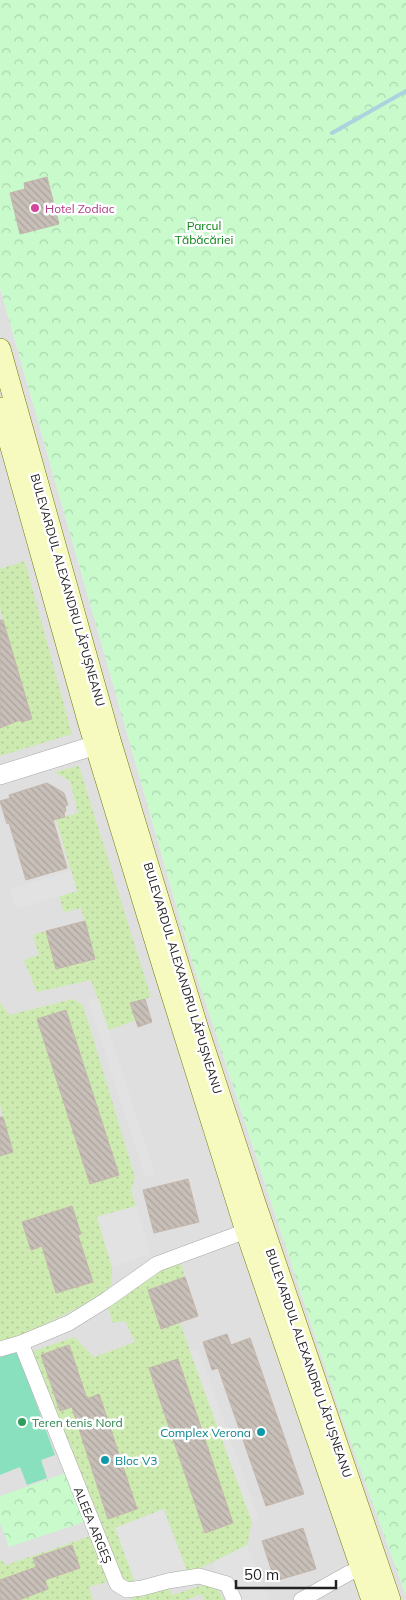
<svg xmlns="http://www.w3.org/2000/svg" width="406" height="1600" font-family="Mulish,sans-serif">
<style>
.residential{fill:#e0dfdf}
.park{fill:url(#park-crowns)}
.garden{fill:url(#garden-dots);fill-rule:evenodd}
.pitch{fill:#88e0be}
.parking{fill:#e2e2e2}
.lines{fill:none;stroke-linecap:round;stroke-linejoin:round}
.stream{stroke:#aad3df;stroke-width:4}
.building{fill:url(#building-back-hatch);stroke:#c4b6ab}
.minor-casing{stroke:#a9a9a9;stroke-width:16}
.tertiary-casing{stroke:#a9a9a9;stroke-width:20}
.secondary-casing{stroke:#707d05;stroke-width:22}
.minor{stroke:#fff;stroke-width:15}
.tertiary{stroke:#fff;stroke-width:19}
.secondary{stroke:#f7fabf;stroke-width:21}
.hotel-dot{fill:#d1479c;stroke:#fff;stroke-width:2}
.leisure-dot{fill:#2e9e5b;stroke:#fff;stroke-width:2}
.culture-dot{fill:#0f9aa8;stroke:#fff;stroke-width:2}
.labels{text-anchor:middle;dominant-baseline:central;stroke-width:5;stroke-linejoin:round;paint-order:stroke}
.hotel-label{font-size:12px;fill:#b23c85;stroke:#fff;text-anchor:start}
.park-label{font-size:12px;fill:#0c8416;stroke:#fff}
.street-label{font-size:12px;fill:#222;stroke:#fff}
.leisure-label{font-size:12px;fill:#27864d;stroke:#fff;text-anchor:start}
.culture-label{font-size:12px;fill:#0d838f;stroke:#fff;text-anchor:end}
</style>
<defs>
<pattern id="park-crowns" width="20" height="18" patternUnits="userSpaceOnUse" patternTransform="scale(1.25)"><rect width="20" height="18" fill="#c8facc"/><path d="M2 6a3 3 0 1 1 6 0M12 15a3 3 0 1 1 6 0" fill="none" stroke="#acd6af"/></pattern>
<pattern id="garden-dots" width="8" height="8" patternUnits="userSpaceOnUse" patternTransform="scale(1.25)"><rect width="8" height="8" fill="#cdebb0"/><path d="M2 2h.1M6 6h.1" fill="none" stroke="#b0c997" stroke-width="1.8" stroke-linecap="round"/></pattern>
<pattern id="building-back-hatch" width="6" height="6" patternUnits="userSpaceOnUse" patternTransform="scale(1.25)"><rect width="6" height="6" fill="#c7bfb8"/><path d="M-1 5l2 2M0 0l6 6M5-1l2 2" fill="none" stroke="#aba49e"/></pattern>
</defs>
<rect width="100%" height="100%" fill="#f2efe9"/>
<path class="residential" d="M0,288l192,673 149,454 65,181v4h-406z"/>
<path class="park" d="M0,0h406v1596l-65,-181 -149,-454 -192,-673z
M66,1473l18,49 -75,25 -9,-24v-27z"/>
<path class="garden" d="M25,561l47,173 -72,22v-29l19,-12 2,7 11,-3 -32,-110v-40z
M79,766l72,231 -20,6 5,17 -27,10 -18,-50 -54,12 -13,-32 15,-5 -6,-20 13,-4 10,38 39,-10 -14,-51 -17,4 -5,-16 18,-5 -21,-72 22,-6 -8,-32 -16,-9z
M73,999l10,6 52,172 -4,14 5,15 -39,11 15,50 -1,18 -12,12 -83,42 -16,5v-188l13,-4 -13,-47v-103l9,13zM66,1010l53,164v1l-81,-156zM72,1206l9,28 -50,16 -8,-28zM81,1245l12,37 -37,11 -11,-37z
M180,1259l5,18 -37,13 13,39 19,-6 72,199 -5,23 -59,29 -24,-65 -28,76 -6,2 -10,-11 -90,-224 44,-15 20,20 41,-15 -10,-21 -12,2 -6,-18 53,-38zM69,1345l18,54 12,-4 38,114 -28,9 -37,-111 -12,4 -19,-56zM178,1359l55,164 -28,10 -56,-164z
M91,1536l20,45 -22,6 4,13h-74l29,-11 -3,-9 35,-12 -9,-23 -38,13 3,9 -36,13v-21l6,6z
M167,1585l5,10 31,-10 13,1 8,14h-20l-2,-6 -16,6h-54l-1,-4z"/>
<path class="pitch" d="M17,1351l38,104 -14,5 6,18 -20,7 -7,-18 -20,8v-118z"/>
<path class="parking" d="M71,871l6,20 -61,18 -6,-20z
M98,998l57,175 -10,4 -57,-177z
M136,1206l15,48 -39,13 -15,-50z
M198,1348l61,171 -7,3 -62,-171z
M163,1509l25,65 -52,11 -21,-57z
M247,1545l23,55h-30l-8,-21 -17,-7 -3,-9z"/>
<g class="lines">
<path class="stream" d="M332,133l74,-42"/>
</g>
<path class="building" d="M47,177l12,47 -39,10 -10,-41 15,-4 -1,-6z
M0,620h3l29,99 -11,3 -1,-2 -20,8z
M47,783l17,10 4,12 -3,1 1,5 -2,2 1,4 -12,3 14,48 -41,12 -17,-57 -2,1 -7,-23 10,-3 -1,-3z
M85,921l10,38 -39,10 -10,-38z
M145,999l7,23 -14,5 -8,-24z
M66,1010l53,165 -29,9 -53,-165z
M0,1117h3l10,35 -13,4z
M188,1179l11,43 -45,11 -11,-43z
M72,1206l9,28 -3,1 15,47 -37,11 -14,-47 -11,4 -9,-28z
M185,1277l13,39 -37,13 -13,-39z
M227,1334l4,11 19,-7 54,156 -38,12 -48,-138 -6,2 -9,-28z
M69,1345l18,54 12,-5 38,115 -29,10 -36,-112 -12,4 -19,-56z
M178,1359l55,164 -28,10 -56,-165z
M303,1528l13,41 -41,12 -13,-40z
M72,1545l8,23 -35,12 3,9 -29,11h-19v-20l36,-13 -3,-9z"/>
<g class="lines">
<g class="minor-casing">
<path id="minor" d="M21,1343l96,241 10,6 15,-2 26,-7 31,-5 28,8 7,16
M0,1349l21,-6 48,-20 37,-23 51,-36 89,-33
M301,1600l48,-27 12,-4"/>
</g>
<g class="tertiary-casing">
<path id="tertiary" d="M0,775l96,-30"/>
</g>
<g class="secondary-casing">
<path id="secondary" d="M0,349l110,391 87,286 58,177 135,397
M0,408l89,316 77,252 80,255 126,369"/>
</g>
<use href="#minor" class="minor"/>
<use href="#tertiary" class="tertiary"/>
<use href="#secondary" class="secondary"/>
</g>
<circle class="hotel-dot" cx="35" cy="208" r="5"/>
<circle class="leisure-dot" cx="22" cy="1422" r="5"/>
<g class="culture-dot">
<circle cx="261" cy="1432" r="5"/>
<circle cx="105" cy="1460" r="5"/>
</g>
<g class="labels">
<g class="hotel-label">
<text x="45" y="208">Hotel Zodiac</text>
</g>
<g class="park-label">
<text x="204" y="225">Parcul<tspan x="204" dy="14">Tăbăcăriei</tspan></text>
</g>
<g class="street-label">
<text transform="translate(68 590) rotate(74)">BULEVARDUL ALEXANDRU LĂPUȘNEANU</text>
<text transform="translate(183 978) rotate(73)">BULEVARDUL ALEXANDRU LĂPUȘNEANU</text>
<text transform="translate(309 1363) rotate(71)">BULEVARDUL ALEXANDRU LĂPUȘNEANU</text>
<text transform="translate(93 1525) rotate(68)">ALEEA ARGEȘ</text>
</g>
<g class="leisure-label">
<text x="32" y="1422">Teren tenis Nord</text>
</g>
<g class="culture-label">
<text x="251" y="1432">Complex Verona</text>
<text x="115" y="1460" text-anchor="start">Bloc V3</text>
</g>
</g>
<path d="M236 1580v8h100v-8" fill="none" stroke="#222222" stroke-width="2.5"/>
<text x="244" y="1580" font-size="15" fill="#222222" stroke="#ffffff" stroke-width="4" paint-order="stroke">50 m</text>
</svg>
